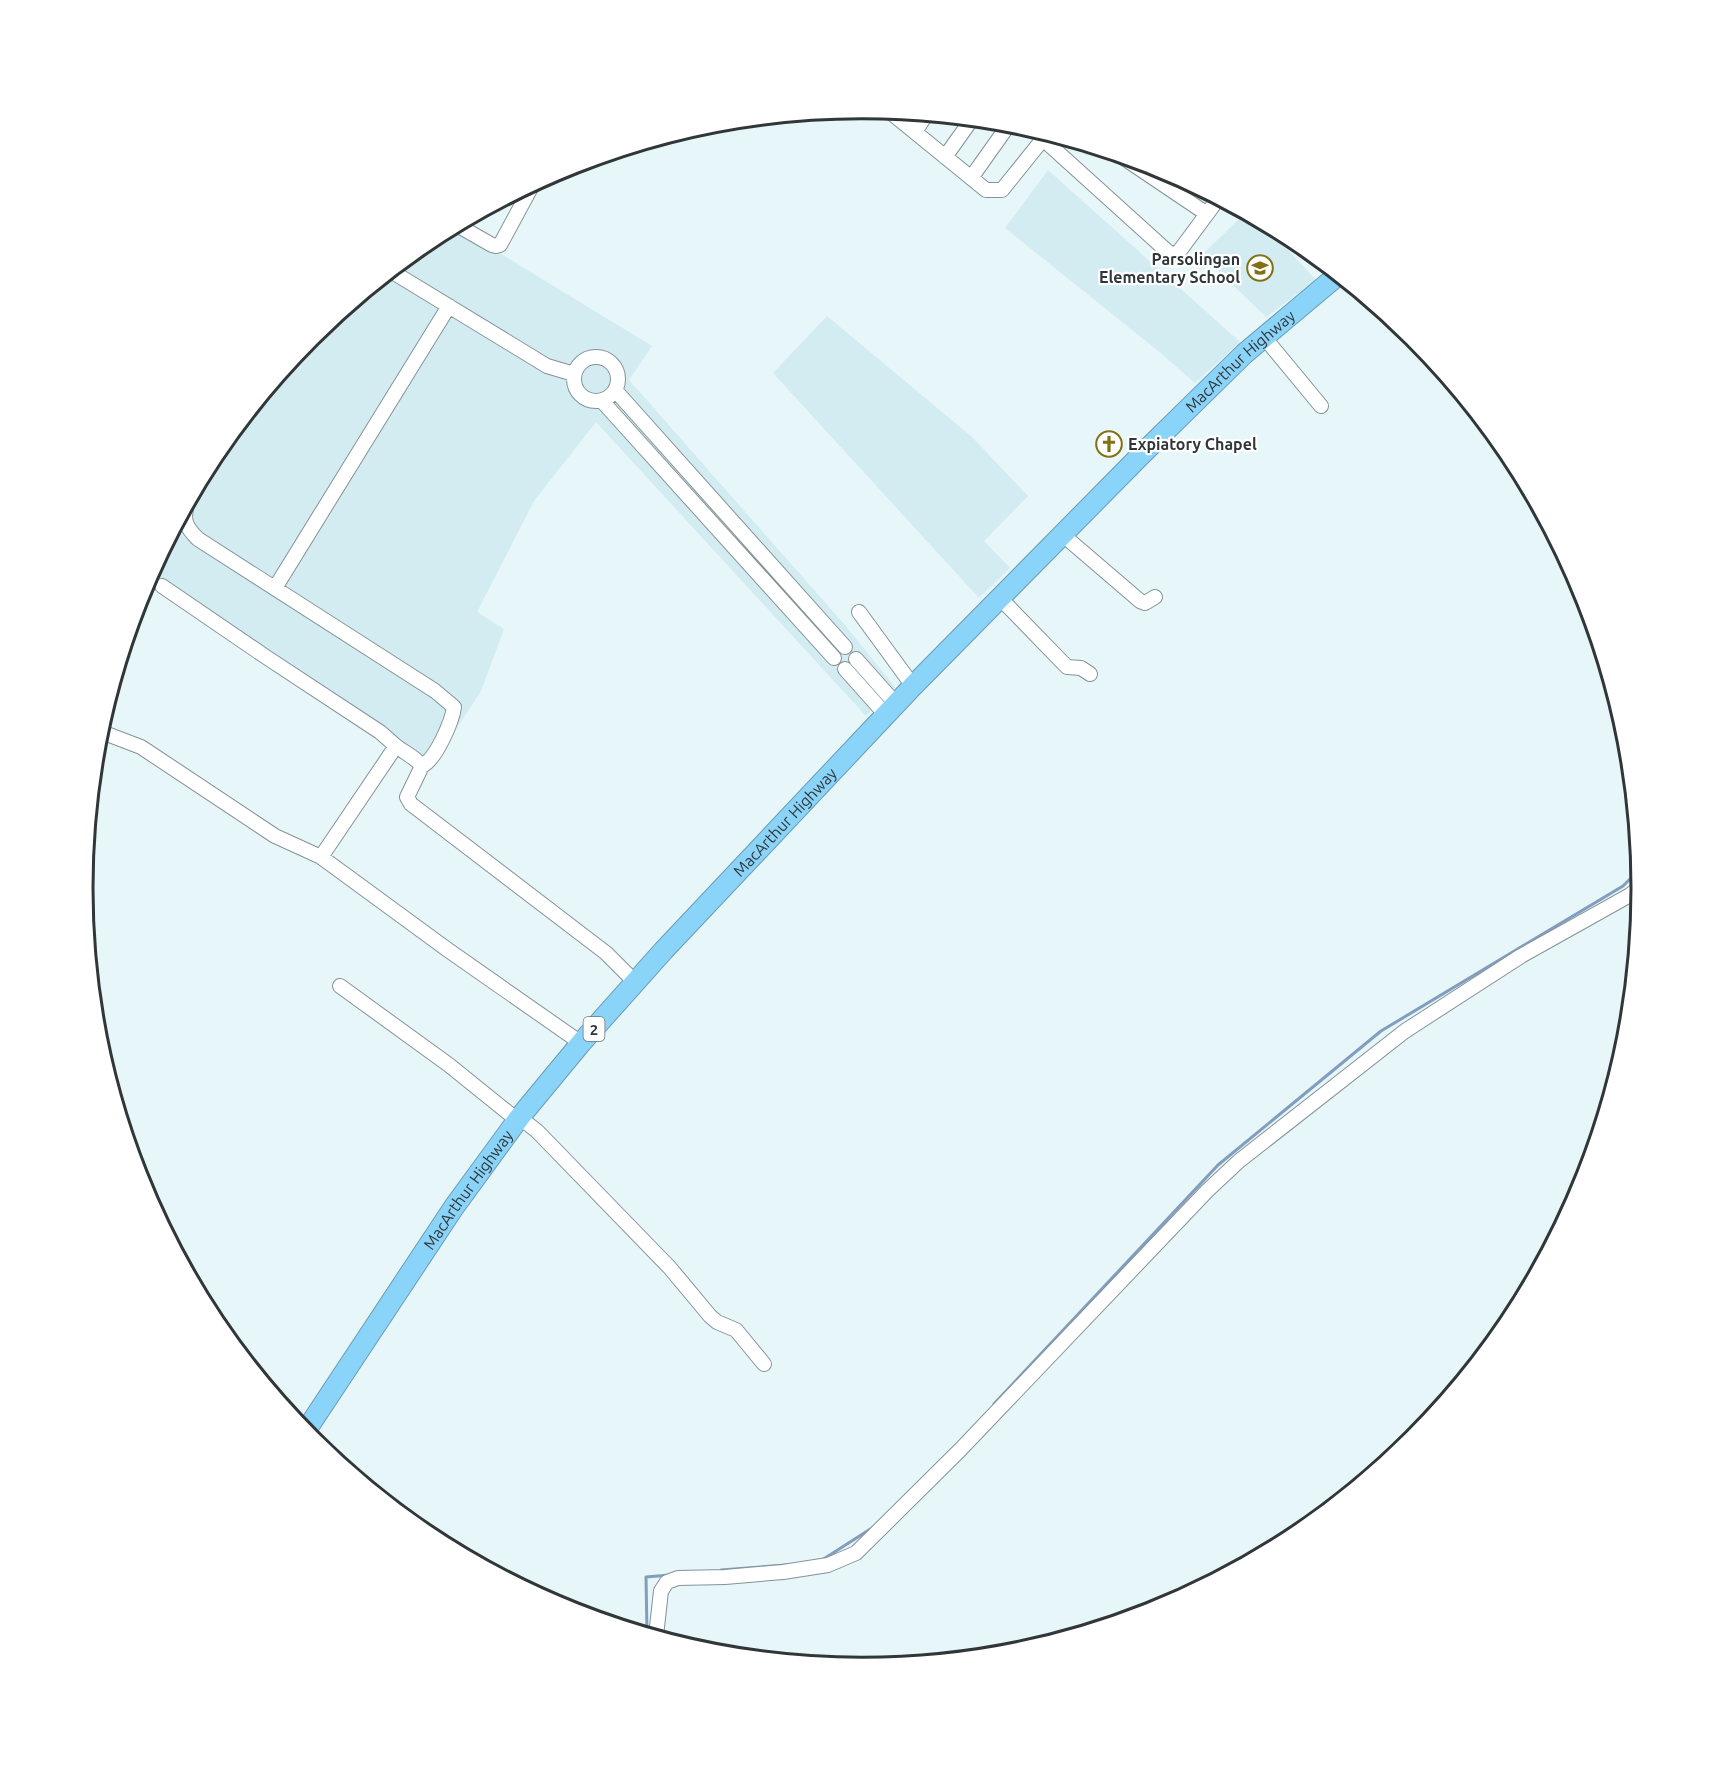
<svg xmlns="http://www.w3.org/2000/svg" width="1724" height="1776" font-family="Ubuntu,sans-serif">
<style>
.built{fill:#d3ecf1}
.lines{fill:none;stroke-linecap:round;stroke-linejoin:round}
.stream{stroke:#829ebf;stroke-width:3}
.minor-casing{stroke:#859396;stroke-width:16}
.highway-casing{stroke:#6b9cb5;stroke-width:22}
.minor{stroke:#fff;stroke-width:14}
.highway{stroke:#8ad3f9;stroke-width:20}
.labels{text-anchor:middle;dominant-baseline:central;stroke-width:4.5;stroke-linejoin:round;paint-order:stroke}
.shield{fill:#fff;stroke:#6f7374;stroke-width:1.5}
.shield-label{font-size:15px;font-weight:bold;fill:#313738}
.poi-label{font-size:16px;font-weight:bold;fill:#313738;stroke:#fff;text-anchor:end}
.street-label{font-size:16px;fill:#313738;stroke:#fff}
.rim{fill:none;stroke:#313738;stroke-width:3}
</style>
<rect width="100%" height="100%" fill="#e6f6f9"/>
<path class="built" d="M1048,170l192,172 -45,41 -38,-33 -152,-122z
M1245,213l17,9 54,58 -50,37 -64,-62z
M455,226l197,120 -23,34 215,244 51,63 -29,29 -270,-294 -62,79 -57,111 27,17 -23,62 -49,75 -281,-190 3,-9 60,-112 97,-118 118,-97z
M827,316l145,121 56,59 -44,45 26,27 -31,30 -206,-225z"/>
<g class="lines">
<path class="stream" d="M994,1404l224,-239 163,-134 242,-145 17,-17
M822,1560l50,-32
M721,1570l65,-5
M647,1633l-1,-56 24,-2"/>
<g class="minor-casing">
<path id="minor" d="M889,111l97,79h16l45,-56
M915,132l11,-17
M1043,139l125,113 5,2 5,-1 40,-54
M1121,156l86,58
M945,157l27,-38
M971,178l39,-55
M457,225l35,20 4,1 4,-1 33,-61
M391,271l156,95 27,8
M1264,337l57,69
M574 379a22 22 0 1 1 44 0a22 22 0 1 1-44 0Z
M615,390l230,257
M602,401l232,257
M187,505c-5,16 0,23 11,34l237,152 19,16c-2,15 -18,52 -32,59
M1063,535l77,66 5,2 10,-6
M162,586l104,71 114,75 16,14 -75,111
M275,588l174,-282
M1000,598l67,69 14,1 9,6
M859,612l54,74
M856,659l40,45
M845,669l41,46
M99,731l42,16 134,89 46,21 127,93 133,93
M396,746c9,7 19,11 26,20l-15,31 4,7 195,149 29,29
M340,986l109,79 62,50 17,9 9,7 133,137 40,48 7,6 19,8 28,34
M656,1636l5,-45 6,-9 11,-4 47,-1 58,-5 45,-7 28,-12 104,-103 247,-259 32,-30 166,-130 116,-75 109,-61 11,-8"/>
</g>
<g class="highway-casing">
<g id="highway">
<path id="s1" d="M305,1432l149,-225 65,-89 62,-75 83,-93 249,-264 227,-230 104,-102 94,-79"/>
</g>
</g>
<use href="#minor" class="minor"/>
<use href="#highway" class="highway"/>
</g>
<defs>
<g id="school-ring" transform="scale(1.35)"><circle r="9.5" fill="#fff" stroke="#817112" stroke-width="1.5"/><path d="M0-5L7-2L0 1L-7-2ZM-4 1L0 2.5L4 1V4Q0 6-4 4Z" fill="#817112"/></g>
<g id="church-ring" transform="scale(1.35)"><circle r="9.5" fill="#fff" stroke="#817112" stroke-width="1.5"/><path d="M-1.2-6h2.4v3.5h3.3v2.4h-3.3V6h-2.4V-.1h-3.3v-2.4h3.3Z" fill="#817112"/></g>
</defs>
<g fill-rule="evenodd">
<use href="#school-ring" x="1260" y="268"/>
<use href="#church-ring" x="1109" y="444"/>
</g>
<g class="labels">
<rect class="shield" x="583.5" y="1017" width="21" height="24" rx="4.5"/>
<g class="shield-label">
<text x="594" y="1029">2</text>
</g>
<g class="poi-label">
<text x="1240" y="259">Parsolingan<tspan x="1240" dy="18">Elementary School</tspan></text>
<text x="1128" y="444" text-anchor="start">Expiatory Chapel</text>
</g>
<g class="street-label">
<text stroke="none"><textPath href="#s1" startOffset="1426">MacArthur Highway</textPath></text>
<text stroke="none"><textPath href="#s1" startOffset="778">MacArthur Highway</textPath></text>
<text stroke="none"><textPath href="#s1" startOffset="292">MacArthur Highway</textPath></text>
</g>
</g>
<path d="M0 0H1724V1776H0ZM93 888a769 769 0 1 1 1538 0a769 769 0 1 1-1538 0Z" fill="#fff" fill-rule="evenodd"/>
<path class="rim" d="M93 888a769 769 0 1 1 1538 0a769 769 0 1 1-1538 0Z"/>
</svg>
